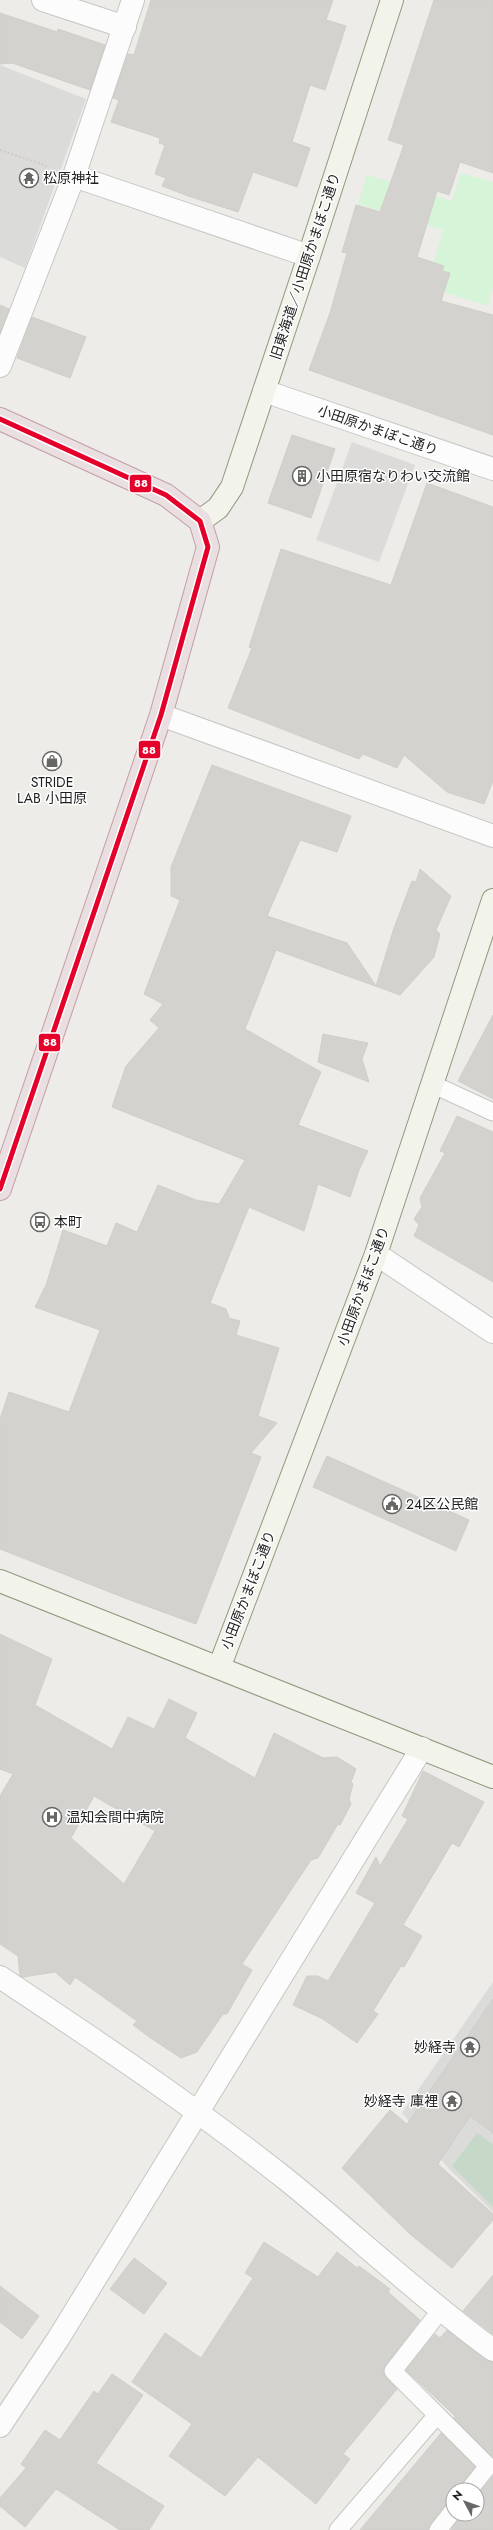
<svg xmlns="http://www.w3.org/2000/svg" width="493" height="2530" font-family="Jost,'Noto Sans JP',sans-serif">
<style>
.residential{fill:#dcdbd9}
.religious{fill:#dbdbd9}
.cemetery{fill:#c6d9c8}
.park{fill:#d5f4d8}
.building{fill:#d4d2cf;stroke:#d0cec9;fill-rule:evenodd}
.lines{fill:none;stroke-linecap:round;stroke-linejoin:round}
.lane-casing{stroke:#c6c6c4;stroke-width:19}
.street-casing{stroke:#c6c6c4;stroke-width:24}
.secondary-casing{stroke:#93987f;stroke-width:24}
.highway-casing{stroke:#c39ea6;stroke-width:24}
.path{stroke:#d7cac6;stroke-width:2.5;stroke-dasharray:2 2;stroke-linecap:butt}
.lane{stroke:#fcfcfc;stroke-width:17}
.street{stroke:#fcfcfc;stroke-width:22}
.secondary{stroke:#f2f4eb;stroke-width:22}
.highway{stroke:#eadfe0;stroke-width:22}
.bus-1-casing{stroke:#fff;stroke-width:8}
.bus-1{stroke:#e4002b;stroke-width:5}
.labels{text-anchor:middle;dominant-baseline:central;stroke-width:3;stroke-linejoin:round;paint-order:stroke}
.poi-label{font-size:14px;fill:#1f1f1f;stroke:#fff;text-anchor:start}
.street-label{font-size:14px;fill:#1f1f1f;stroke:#fff}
.line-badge{stroke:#fff;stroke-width:1.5}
.badge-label{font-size:11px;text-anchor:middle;font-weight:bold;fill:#fff}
</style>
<rect width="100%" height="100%" fill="#edece8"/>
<path class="residential" d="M352,442l63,23 -36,97 -63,-22z"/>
<path class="religious" d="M0,65l86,34 -61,169 -25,-11z
M493,1982v230l-44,-43 -47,-56z"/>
<path class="cemetery" d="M477,2133l16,11v63l-41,-41z"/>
<path class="park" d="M461,173l32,9v106l-5,18 -62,-19 17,-57 -85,-26 9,-29 85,26z"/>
<path class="building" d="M151,0h182l-7,20 20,6 -21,64 -15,-5 -18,57 18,6 -13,39 -44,-15 -15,40 -50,-16 -26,-10 4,-8 -11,-4 10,-29 -6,-2 1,-5 -49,-16 8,-22 -6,-2 15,-44 6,1z
M434,0h59v173l-33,-11 -11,33 -12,-4 -20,66 27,9 -2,5 8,2 -9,28 52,14v120l-184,-65 21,-57 17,-60 -5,-1 14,-47 24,7 24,-67 -16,-5z
M0,13l57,19 1,-3 47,16 -15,45 -78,-27 -12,1z
M0,305l9,4 -9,23z
M32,317l54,20 -16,41 -53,-20z
M292,435l43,14 -24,69 -43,-15z
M427,483l66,24v274l-9,23 -37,-12 -43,-37 -7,13 -34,-14 -4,5 -131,-51 24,-60 -3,-1 32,-98 110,36z
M212,765l139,51 -14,36 -37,-12 -33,76 80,27 29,43 18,-58 18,-47 4,1 4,-13 31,27 -15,34 4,4 -6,23 -34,38 -124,-45 -31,79 76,43 -23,53 70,26 -9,19 -9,27 -32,-13 -14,47 -55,-24 -39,96 16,6 3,9 11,3 -4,14 43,13 -21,68 19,7 -26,30 10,4 -65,167 -66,-24 -130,-51v-130l9,-27 60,20 31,-82 -65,-23 11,-22 17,-55 44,16 9,-23 21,9 21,-47 38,15 23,4 26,-44 -133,-53 14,-41 33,-38 -9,-8 13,-16 -19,-10 36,-94 -9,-4v-29z
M493,1015v84l-35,-18z
M323,1034l45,9 -6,16 7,23 -51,-20z
M457,1116l36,16v150l-79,-46 5,-11 -5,-6 8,-12 -2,-9 25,-45 -5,-2z
M327,1456l142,64 -13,31 -143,-64z
M0,1634l52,25 -17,46 77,44 16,-32 26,12 15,-30 28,14 -12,25 70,40 19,-45 49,25 14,-1 19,12 -5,13 2,2 -4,15 2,5 -11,21 -2,-1 -20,34 -7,2 -69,104 10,6 -25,44h-4l-26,38 -16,6 -32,-21 -16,-12 4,-4 -62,-44 -5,8 -15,-13 -32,5 -3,-1 -2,-20 -18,-12v-148l13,-22 -13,-5zM94,1796l61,35 -31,53 -53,-46z
M423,1771l61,31 -25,45 -7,-4 -49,82 19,11 -18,31 -3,-1 -28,45 5,3 -21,29 -34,-24 -30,-14 14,-29h11l10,5 47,-78 -19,-10 20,-36 4,9 28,-47 -6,-3z
M493,1999v134l-23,-17 -32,48 55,50v6l-41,48 -42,-34 -68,-66 48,-58 17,14z
M264,2242l54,35 19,-25 20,16 2,-2 31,23 -2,3 32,28 -37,49 3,9 11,11 -54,65 7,5 -34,45 -58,-47 -33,39 -56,-40 23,-32 -60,-42 33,-49 36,25 52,-80 -8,-5z
M134,2258l33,25 -23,31 -34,-25z
M493,2275v59l-30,-23z
M0,2286l39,30 -17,23 -22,-17z
M447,2330l38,30 8,2v95l-39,-39 1,-2 -49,-46 29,-36 5,4z
M112,2374l31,21 -47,68 68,43 -15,24h-29l-64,-41 -31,38 -25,-21v-8l26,-30 -5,-4 24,-34 15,10 34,-49 4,3z
M441,2433l34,34 -14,17 -2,6h-6v11l-8,4 -15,19 -2,6h-68z
M493,2476v54h-42l11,-16h15v-18z"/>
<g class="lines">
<g class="lane-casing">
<path id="lane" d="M432,1084l61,28
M440,2311l-47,60 95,95 -19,24
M338,2530l99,-115
M438,2530l15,-19"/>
</g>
<g class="street-casing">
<path id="street" d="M43,0l82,27
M74,176l235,80
M0,366l74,-190 59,-176
M264,391l229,78
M161,715l332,121
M376,1254l117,78
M0,1977c98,65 195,130 287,203 69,56 134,117 206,170
M0,2426l58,-87 364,-591"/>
</g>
<g class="secondary-casing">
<path id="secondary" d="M200,521l18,-13 14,-21 77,-231 83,-256
M0,1581l493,196
M219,1668l157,-414 117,-354"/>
</g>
<g class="highway-casing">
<path id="highway" d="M0,419l166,76 34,26 8,26 -47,168 -161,474"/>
</g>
<path class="path" d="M0,150l47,16"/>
<use href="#lane" class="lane"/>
<use href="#street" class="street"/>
<use href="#secondary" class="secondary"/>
<use href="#highway" class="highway"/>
<g class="bus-1-casing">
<path id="bus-1" d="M0,419l166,76 34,26 8,26 -47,168 -161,474"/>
</g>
<use href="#bus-1" class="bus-1"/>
</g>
<defs>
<g id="temple-ring" transform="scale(1)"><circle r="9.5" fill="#fff" stroke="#676765" stroke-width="1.5"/><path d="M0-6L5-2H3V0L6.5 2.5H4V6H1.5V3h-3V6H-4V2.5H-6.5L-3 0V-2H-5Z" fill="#676765"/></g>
<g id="building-ring" transform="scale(1)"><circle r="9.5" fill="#fff" stroke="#676765" stroke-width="1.5"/><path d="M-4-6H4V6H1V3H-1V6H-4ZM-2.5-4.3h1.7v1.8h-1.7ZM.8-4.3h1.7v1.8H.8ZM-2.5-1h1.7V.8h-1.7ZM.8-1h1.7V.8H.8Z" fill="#676765"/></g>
<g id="shop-ring" transform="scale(1)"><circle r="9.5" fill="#fff" stroke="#676765" stroke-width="1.5"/><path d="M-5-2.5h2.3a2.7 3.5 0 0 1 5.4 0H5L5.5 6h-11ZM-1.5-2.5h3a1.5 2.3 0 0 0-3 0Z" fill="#676765"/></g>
<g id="bus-ring" transform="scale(1)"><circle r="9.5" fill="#fff" stroke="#676765" stroke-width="1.5"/><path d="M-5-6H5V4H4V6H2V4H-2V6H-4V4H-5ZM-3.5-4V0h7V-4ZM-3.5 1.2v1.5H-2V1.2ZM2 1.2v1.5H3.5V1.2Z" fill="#676765"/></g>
<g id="civic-ring" transform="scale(1)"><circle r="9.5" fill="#fff" stroke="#676765" stroke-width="1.5"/><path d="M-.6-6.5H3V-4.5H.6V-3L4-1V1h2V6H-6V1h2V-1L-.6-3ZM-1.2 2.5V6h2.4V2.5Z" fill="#676765"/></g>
<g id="hospital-ring" transform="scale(1)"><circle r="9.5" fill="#fff" stroke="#676765" stroke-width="1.5"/><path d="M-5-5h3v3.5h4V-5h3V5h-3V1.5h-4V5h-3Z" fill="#676765"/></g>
</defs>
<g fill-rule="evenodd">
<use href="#temple-ring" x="29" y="178"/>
<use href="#building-ring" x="302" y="476"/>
<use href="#shop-ring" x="52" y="761"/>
<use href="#bus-ring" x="40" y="1222"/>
<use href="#civic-ring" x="392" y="1504"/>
<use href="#hospital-ring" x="52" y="1817"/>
<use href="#temple-ring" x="470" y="2047"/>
<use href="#temple-ring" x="452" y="2101"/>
</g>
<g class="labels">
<g class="poi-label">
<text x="43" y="178">松原神社</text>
<text x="316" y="476">小田原宿なりわい交流館</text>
<text x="52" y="782" text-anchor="middle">STRIDE<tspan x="52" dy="16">LAB 小田原</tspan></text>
<text x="54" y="1222">本町</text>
<text x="406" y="1504">24区公民館</text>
<text x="66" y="1817">温知会間中病院</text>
<text x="456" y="2047" text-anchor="end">妙経寺</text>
<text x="438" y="2101" text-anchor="end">妙経寺 庫裡</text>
</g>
<g class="street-label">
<text transform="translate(305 266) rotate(-72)">旧東海道／小田原かまぼこ通り</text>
<text transform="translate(378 430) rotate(19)">小田原かまぼこ通り</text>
<text transform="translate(363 1286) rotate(-70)">小田原かまぼこ通り</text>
<text transform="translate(248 1590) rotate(-69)">小田原かまぼこ通り</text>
</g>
</g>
<g class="line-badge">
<rect x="129" y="474" width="23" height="19" rx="4" fill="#e4002b"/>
<rect x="138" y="740" width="23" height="19" rx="4" fill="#e4002b"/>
<rect x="38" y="1033" width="23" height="19" rx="4" fill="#e4002b"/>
</g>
<g class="badge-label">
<text x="141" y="487">88</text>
<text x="149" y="754">88</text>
<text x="50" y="1046">88</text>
</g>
<g transform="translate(465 2502) rotate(311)"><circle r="19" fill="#ffffff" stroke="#a5a5a5"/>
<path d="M0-3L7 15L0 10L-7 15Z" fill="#676765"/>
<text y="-6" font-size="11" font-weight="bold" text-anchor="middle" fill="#1f1f1f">N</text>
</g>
</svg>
